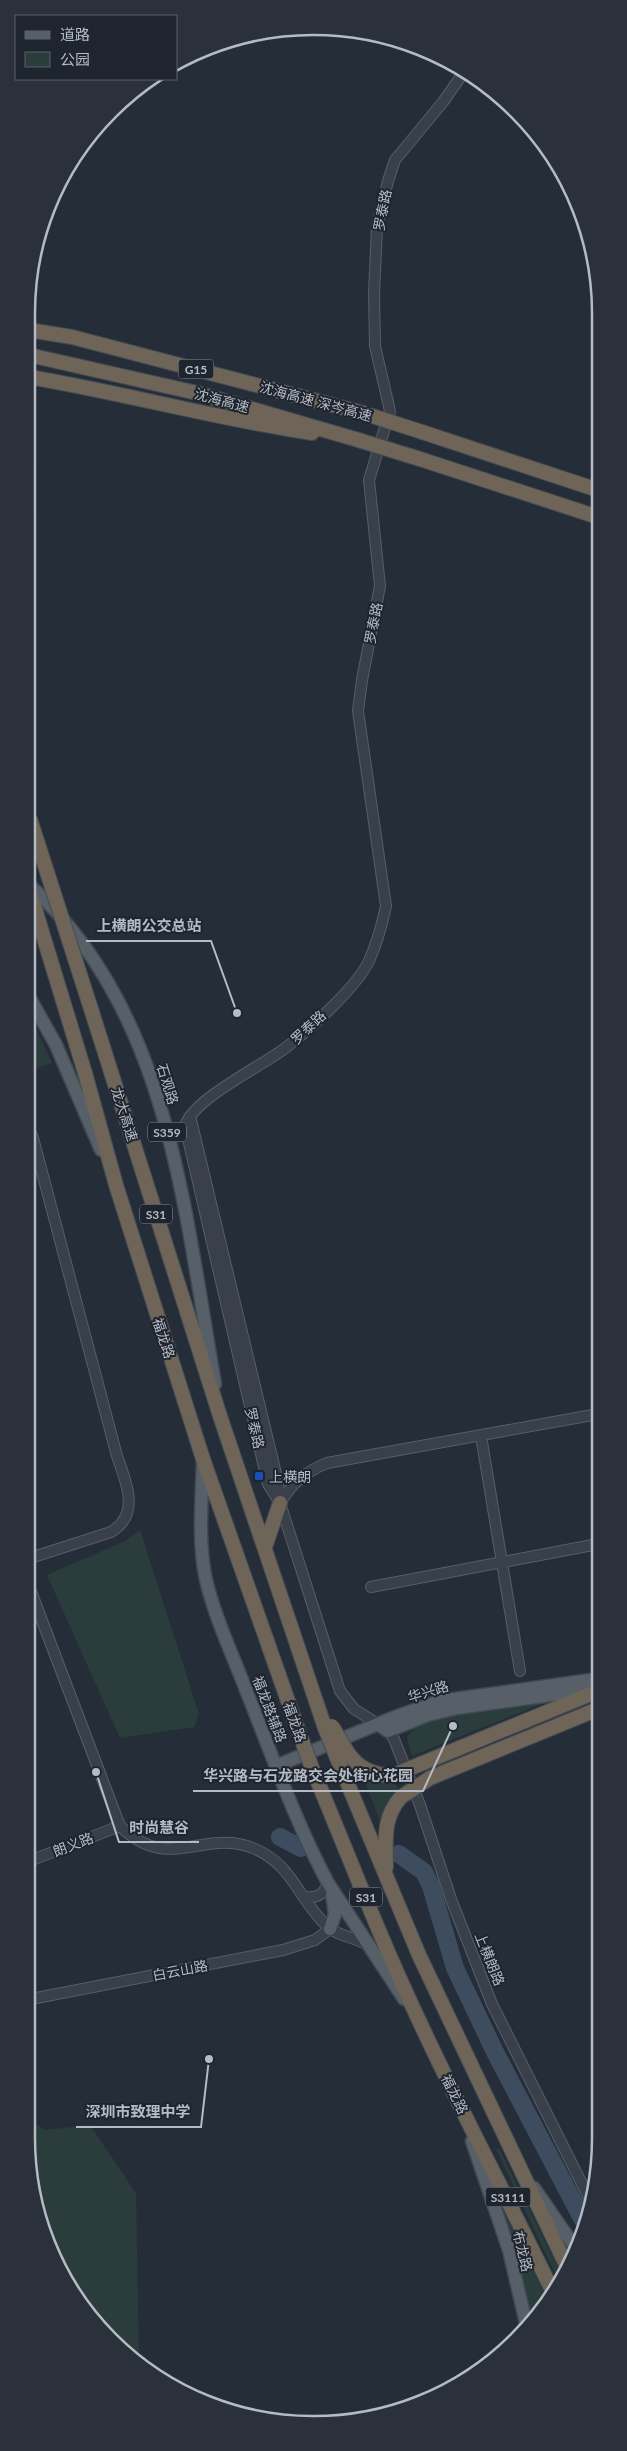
<svg xmlns="http://www.w3.org/2000/svg" width="627" height="2451" font-family="Lato,'Noto Sans SC',sans-serif">
<style>
.green{fill:#2a3c3b}
.lines{fill:none;stroke-linecap:round;stroke-linejoin:round}
.river{stroke:#3d4c5f;stroke-width:18}
.minor-casing{stroke:#575e67;stroke-width:12}
.major-casing{stroke:#424952;stroke-width:15}
.highway-casing{stroke:#444b54;stroke-width:16}
.minor{stroke:#394049;stroke-width:10}
.major{stroke:#575f69;stroke-width:12}
.highway{stroke:#6e6457;stroke-width:14}
.highway-bridge-casing{stroke:#444b54;stroke-width:16;stroke-linecap:butt}
.highway-bridge{stroke:#6e6457;stroke-width:14}
.transit-dot{fill:#1a4fb4;stroke:#1e252e;stroke-width:2}
.labels{text-anchor:middle;dominant-baseline:central;stroke-width:4;stroke-linejoin:round;paint-order:stroke}
.shield{fill:#1e252e;stroke:#878e98;stroke-width:1}
.shield-label{font-size:12px;font-weight:bold;fill:#b4bbc5}
.street-label{font-size:14px;fill:#b4bbc5;stroke:#1e252e}
.poi-label{font-size:14px;fill:#b4bbc5;stroke:#1e252e;text-anchor:start}
.rim{fill:none;stroke:#b4bbc5;stroke-width:2.5}
.leader{fill:none;stroke:#b4bbc5;stroke-width:2}
.callout-dot{fill:#b4bbc5;stroke:#1e252e;stroke-width:2}
.callout-label{font-size:15px;text-anchor:middle;font-weight:bold;fill:#b4bbc5;stroke:#1e252e;stroke-width:4;stroke-linejoin:round;paint-order:stroke}
</style>
<rect width="100%" height="100%" fill="#252e38"/>
<path class="green" d="M28,1011l24,52 -24,8z
M140,1530l59,184 -5,13 -74,11 -73,-163 78,-34z
M549,1701l-130,52 -7,3 -5,-19c16,-26 111,-31 142,-36z
M369,1778l25,3 6,12 -18,27 -2,1 -16,-41z
M26,2116l19,14 45,-5 46,68 3,166 -41,-32 -50,-80 -22,-109z
M499,2148l64,130 -3,6 -64,-135z
M488,2175l59,124 -18,20z"/>
<g class="lines">
<path class="river" d="M280,1837l21,11
M399,1854l25,18 7,14 24,82 40,84 88,168"/>
<g class="minor-casing">
<path id="minor" d="M190,1116l88,366 2,21 60,188 14,18 24,15
M481,1436l39,235
M280,1503l-12,-19 -83,-358c8,-27 75,-59 99,-77 24,-18 72,-61 85,-88 8,-18 13,-36 17,-55l-28,-195 4,-31 18,-94 -11,-106 21,-69 -15,-65 -1,-52 3,-67 11,-46 7,-21 48,-58 21,-30
M280,1503c12,-20 25,-31 47,-40l271,-49
M27,1559l84,-27c30,-18 15,-50 6,-76l-84,-318 -5,-10
M27,1581l93,245c48,48 84,2 133,22 40,16 46,53 75,79 11,10 28,10 41,19
M371,1587l227,-43
M388,1731l6,8 26,66 31,94 41,105 98,196
M27,1862l93,-36
M306,1897c11,1 18,-2 22,-14
M26,2000l257,-50 32,-10 15,-11"/>
</g>
<g class="major-casing">
<path id="major" d="M28,884c141,124 156,326 187,500
M28,995l28,50 45,105
M203,1461c-1,37 -5,77 2,114 8,39 27,78 41,115 26,65 49,131 82,193l76,116
M378,1724l10,7 40,-16 29,-7 139,-19
M276,1766l119,-49 45,-16 158,-22
M330,1929l5,-15 -3,-20
M472,2141l37,109 17,73
M534,2188l40,58"/>
</g>
<g class="highway-casing">
<path id="highway" d="M29,330l43,7 291,76
M29,355l168,38 158,46
M29,377c95,16 188,42 283,56
M422,432l176,58
M420,459l178,58
M28,886l57,187 31,112 87,274 98,279
M92,1012l128,404 105,312
M265,1547l15,-44
M348,1753c11,16 25,21 44,23
M337,1758l82,197 148,312
M423,1763l175,-72
M312,1768c27,64 52,129 80,193 49,112 107,220 161,331
M430,1778l168,-69
M386,1867c0,-26 -4,-49 15,-70"/>
</g>
<use href="#minor" class="minor"/>
<use href="#major" class="major"/>
<use href="#highway" class="highway"/>
<g class="highway-bridge-casing">
<path id="highway-bridge" d="M363,413l59,19
M355,439l65,20
M30,819l62,193
M332,1726l16,27
M325,1728l12,30
M301,1738l11,30
M392,1776l31,-13
M401,1797l29,-19"/>
</g>
<use href="#highway-bridge" class="highway-bridge"/>
</g>
<rect class="transit-dot" x="254" y="1471" width="10" height="10" rx="2.5"/>
<g class="labels">
<g class="shield">
<rect x="178.5" y="359.5" width="35" height="19" rx="4"/>
<rect x="148" y="1122.5" width="38" height="19" rx="4"/>
<rect x="140" y="1204.5" width="32" height="19" rx="4"/>
<rect x="350" y="1887.5" width="32" height="19" rx="4"/>
<rect x="485.5" y="2187.5" width="45" height="19" rx="4"/>
</g>
<g class="shield-label">
<text x="196" y="369">G15</text>
<text x="167" y="1132">S359</text>
<text x="156" y="1214">S31</text>
<text x="366" y="1897">S31</text>
<text x="508" y="2197">S3111</text>
</g>
<g class="street-label">
<text transform="translate(382 210) rotate(-79)">罗泰路</text>
<text transform="translate(222 400) rotate(15)">沈海高速</text>
<text transform="translate(316 401) rotate(15)">沈海高速 深岑高速</text>
<text transform="translate(373 623) rotate(-79)">罗泰路</text>
<text transform="translate(308 1027) rotate(-43)">罗泰路</text>
<text transform="translate(168 1084) rotate(73)">石观路</text>
<text transform="translate(125 1114) rotate(72)">龙大高速</text>
<text transform="translate(164 1338) rotate(72)">福龙路</text>
<text transform="translate(255 1428) rotate(77)">罗泰路</text>
<text transform="translate(428 1691) rotate(-17)">华兴路</text>
<text transform="translate(270 1709) rotate(69)">福龙路辅路</text>
<text transform="translate(295 1722) rotate(70)">福龙路</text>
<text transform="translate(73 1844) rotate(-21)">朗义路</text>
<text transform="translate(490 1959) rotate(68)">上横朗路</text>
<text transform="translate(180 1970) rotate(-11)">白云山路</text>
<text transform="translate(455 2094) rotate(64)">福龙路</text>
<text transform="translate(523 2251) rotate(76)">布龙路</text>
</g>
<g class="poi-label">
<text x="269" y="1476">上横朗</text>
</g>
</g>
<path d="M0 0H627V2451H0ZM313 35H314A278 278 0 0 1 592 313V2138A278 278 0 0 1 314 2416H313A278 278 0 0 1 35 2138V313A278 278 0 0 1 313 35Z" fill="#2a313a" fill-rule="evenodd"/>
<path class="rim" d="M313 35H314A278 278 0 0 1 592 313V2138A278 278 0 0 1 314 2416H313A278 278 0 0 1 35 2138V313A278 278 0 0 1 313 35Z"/>
<path class="leader" d="M237 1013L211 941H86M453 1726L423 1791H193M96 1772L119 1842H199M209 2059L201 2127H76"/>
<g class="callout-dot">
<circle cx="237" cy="1013" r="5"/>
<circle cx="453" cy="1726" r="5"/>
<circle cx="96" cy="1772" r="5"/>
<circle cx="209" cy="2059" r="5"/>
</g>
<g class="callout-label">
<text x="149" y="931">上横朗公交总站</text>
<text x="308" y="1781">华兴路与石龙路交会处街心花园</text>
<text x="159" y="1833">时尚慧谷</text>
<text x="138" y="2117">深圳市致理中学</text>
</g>
<rect x="15" y="15" width="162" height="65" fill="#1e252e" stroke="#5a616a"/>
<rect x="25" y="31" width="25" height="8" fill="#575f69" stroke="#5a616a"/>
<text x="60" y="40" font-size="15" fill="#b4bbc5">道路</text>
<rect x="25" y="52" width="25" height="15" fill="#2a3c3b" stroke="#5a616a"/>
<text x="60" y="65" font-size="15" fill="#b4bbc5">公园</text>
</svg>
